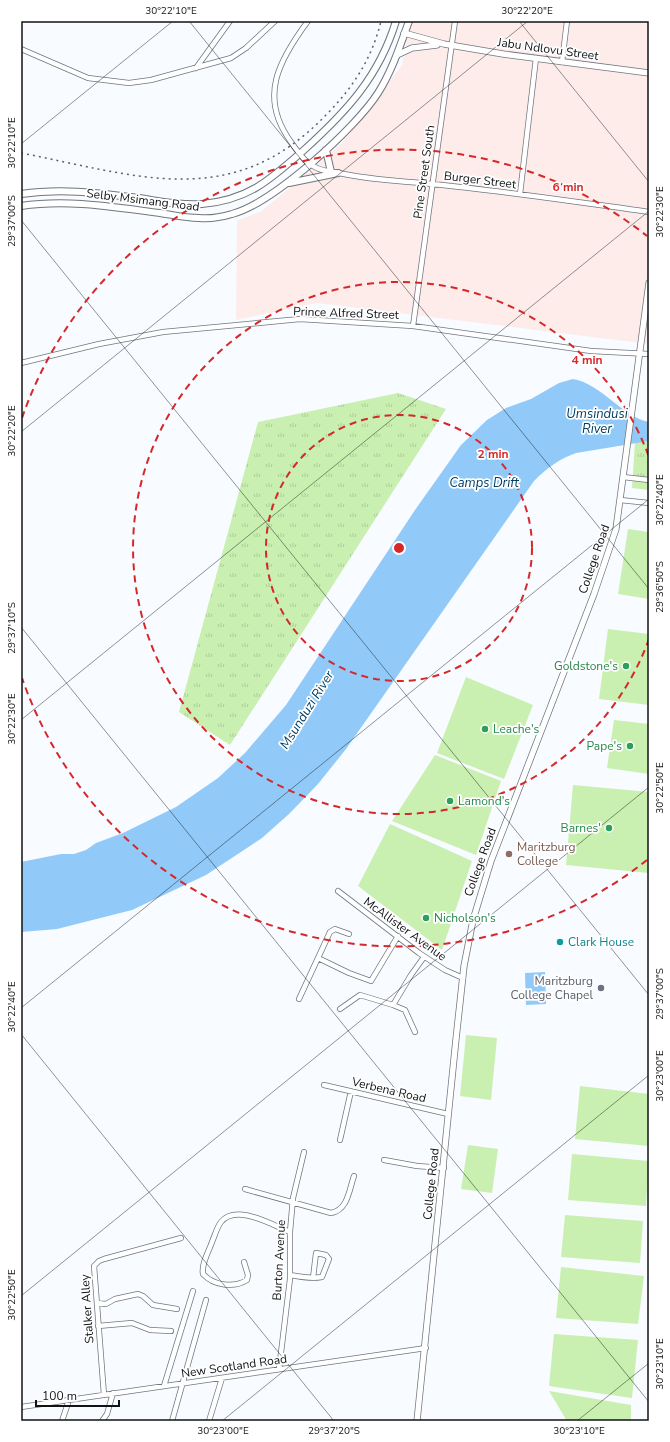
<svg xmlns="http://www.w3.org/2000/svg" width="670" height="1442" font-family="'Nunito Sans',sans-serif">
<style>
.commercial{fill:#fdecea}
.grass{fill:url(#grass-tufts)}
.garden{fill:#c9f0b0}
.water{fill:#91caf8}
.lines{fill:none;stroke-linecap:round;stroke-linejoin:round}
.minor-casing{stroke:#70777f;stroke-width:6}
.tertiary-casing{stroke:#70777f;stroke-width:7}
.secondary-casing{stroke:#70777f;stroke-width:8}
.minor{stroke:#fff;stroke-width:4.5}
.tertiary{stroke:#fff;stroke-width:5.5}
.secondary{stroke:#fff;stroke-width:6}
.rail{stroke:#5e6165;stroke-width:1.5;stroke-dasharray:2 4;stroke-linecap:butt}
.ticks{fill:none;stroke:#101316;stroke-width:1;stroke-opacity:0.45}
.ring{fill:none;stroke:#d62828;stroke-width:2;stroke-dasharray:7 5}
.leisure-dot{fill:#2e9e5b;stroke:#fff;stroke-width:1.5}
.education-dot{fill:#8d6e63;stroke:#fff;stroke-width:1.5}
.culture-dot{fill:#0f9aa8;stroke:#fff;stroke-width:1.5}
.worship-dot{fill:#6b7280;stroke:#fff;stroke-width:1.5}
.labels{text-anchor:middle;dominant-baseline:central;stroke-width:3.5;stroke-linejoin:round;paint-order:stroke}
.street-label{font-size:12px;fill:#101316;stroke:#fff}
.leisure-label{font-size:12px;fill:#27864d;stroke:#fff;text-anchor:end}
.education-label{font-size:12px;fill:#785e54;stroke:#fff;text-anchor:start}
.culture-label{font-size:12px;fill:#0d838f;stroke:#fff;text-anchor:start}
.worship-label{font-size:12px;fill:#5b616d;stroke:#fff;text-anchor:end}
.water-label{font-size:13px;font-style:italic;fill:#023e62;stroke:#fff}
.centre{fill:#d62828;stroke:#fff;stroke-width:2}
.ring-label{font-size:12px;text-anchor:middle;font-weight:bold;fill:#d62828;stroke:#fff;stroke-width:3.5;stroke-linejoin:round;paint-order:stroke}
.neatline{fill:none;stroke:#101316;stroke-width:1.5}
.ticks-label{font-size:10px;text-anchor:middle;fill:#101316}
</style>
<defs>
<pattern id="grass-tufts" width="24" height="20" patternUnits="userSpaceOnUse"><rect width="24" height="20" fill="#c9f0b0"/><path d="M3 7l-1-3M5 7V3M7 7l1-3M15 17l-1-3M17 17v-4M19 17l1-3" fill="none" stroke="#accd97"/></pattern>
</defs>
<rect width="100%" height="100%" fill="#f8fbff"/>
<path class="commercial" d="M411,21h238v323l-332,-41 -81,17 1,-99 25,-10 80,-68 60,-78z"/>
<path class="grass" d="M398,393l48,16 -216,336 -51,-33 79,-290z
M649,441v49l-17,-2 3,-46z"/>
<path class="garden" d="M628,529l21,3v67l-31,-5z
M608,629l41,5v71l-50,-6z
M466,677l67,28 -29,74 -67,-26z
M614,720l35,4v50l-42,-6z
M435,755l66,26 -25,74 -84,-34z
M573,785l76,7v81l-83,-8z
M390,824l82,37 -30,89 -84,-64z
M466,1035l31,3 -6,62 -31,-4z
M580,1086l69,8v52l-74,-7z
M468,1145l30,4 -6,44 -31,-4z
M572,1154l77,7 -3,45 -78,-6z
M565,1215l78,6 -3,42 -79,-6z
M561,1267l83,9 -6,48 -82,-6z
M554,1334l84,6 -6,58 -83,-12z
M549,1391l82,14v15l-64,1z"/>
<path class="water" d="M573,379c29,5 49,38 76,43v19l-73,12c-17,6 -29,15 -42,28l-188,268 -28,35 -29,30 -27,24 -56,37 -74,35 -75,19 -36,3v-70l40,-8h13l12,-4 10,-7 27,-10 53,-26 42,-29 27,-25 41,-48 129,-195 46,-65 26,-25 19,-12 25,-9 28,-16z
M545,972l1,32 -20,1 -1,-32z"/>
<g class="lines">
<g class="minor-casing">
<path id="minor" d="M308,21c-29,39 -50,76 -17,121 6,8 12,19 22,24 8,5 17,6 26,7 31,7 62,8 93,11 73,7 145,18 217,28
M21,49l67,29 41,5 22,-3 80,-22 15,-10 29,-27
M562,62l5,-41
M196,68l34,-47
M520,194l16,-136
M413,326l42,-305
M21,363l78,-19 64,-12 137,-13 113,7 178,25 58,3
M623,477l26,3
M620,500l29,3
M338,891l81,62 26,17 18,8
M318,958l31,15 22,8 27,-45
M299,999l31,-67 5,-3 14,5
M393,1005l12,5 10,22
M340,1009l20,-14 33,10 18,-30 13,-18
M324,1085l124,29
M340,1140l11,-49
M384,1160l33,6 27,2
M245,1189l86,24c17,-3 18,-23 23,-37
M244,1262l4,13 -1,5c-13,8 -33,6 -44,-6 -2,-10 6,-23 9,-32 3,-7 5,-15 9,-20 15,-19 51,3 69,10
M290,1275c11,2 21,4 32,2l7,-18 -3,-4 -10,-2 -3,25
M97,1303l9,1 9,-5 23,-5 5,2 10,9 24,4
M98,1326l34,-3 18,7 21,1
M279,1369l11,-90v-47l3,-34 11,-46
M164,1386l29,-95
M104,1395l-10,-129 5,-5 5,-2 77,-21
M21,1407l405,-59
M62,1421l7,-21
M102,1421l5,-7 6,-21
M172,1421l34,-121
M209,1421l13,-43"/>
</g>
<g class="tertiary-casing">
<path id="tertiary" d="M404,33l40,11 59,10 146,19
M397,55l15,-7 25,-3
M417,1421l39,-382 8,-73 9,-46 18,-59 103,-267 22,-65 33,-246"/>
</g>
<g class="secondary-casing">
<path id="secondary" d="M326,150l5,22
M289,183l49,-10
M21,194c41,-6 77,-1 118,4 20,3 42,8 63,6 47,-4 69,-25 102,-54 42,-38 75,-73 92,-129
M21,206c47,-7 92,1 139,7 13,2 26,5 39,5 11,1 23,-1 33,-4 41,-11 123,-85 146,-121 14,-22 22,-47 31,-72"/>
</g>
<use href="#minor" class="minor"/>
<use href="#tertiary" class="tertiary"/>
<use href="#secondary" class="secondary"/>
<path class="rail" d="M21,153c115,22 210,60 304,-37 27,-27 47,-57 56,-95"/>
</g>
<path class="ticks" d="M189,21l460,568M519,21l130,161M21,144l152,-123M21,220l628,775M21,432l507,-411M21,627l628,775M21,720l628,-509M21,1008l628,-509M21,1034l313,387M21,1296l628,-509M222,1421l427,-346M577,1421l72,-58"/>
<g class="ring">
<circle cx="399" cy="548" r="133"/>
<path d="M649 639A266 266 0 1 1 649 457"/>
<path d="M647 860A399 399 0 0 1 22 678M22 418A399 399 0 0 1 647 236"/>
</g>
<g class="leisure-dot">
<circle cx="626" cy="666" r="4"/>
<circle cx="485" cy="729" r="4"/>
<circle cx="630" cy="746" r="4"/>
<circle cx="450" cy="801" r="4"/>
<circle cx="609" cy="828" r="4"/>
<circle cx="426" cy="918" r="4"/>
</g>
<circle class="education-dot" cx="509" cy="854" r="4"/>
<circle class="culture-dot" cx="560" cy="942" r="4"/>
<circle class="worship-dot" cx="601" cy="988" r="4"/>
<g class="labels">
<g class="street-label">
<text transform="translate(548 49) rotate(8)">Jabu Ndlovu Street</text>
<text transform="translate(424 172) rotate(-82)">Pine Street South</text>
<text transform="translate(480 180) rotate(7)">Burger Street</text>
<text transform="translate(143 200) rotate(7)">Selby Msimang Road</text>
<text transform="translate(346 313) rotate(2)">Prince Alfred Street</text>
<text transform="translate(594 559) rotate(-71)">College Road</text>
<text transform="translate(480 862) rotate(-70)">College Road</text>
<text transform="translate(405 929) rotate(36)">McAllister Avenue</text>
<text transform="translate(389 1090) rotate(13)">Verbena Road</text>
<text transform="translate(431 1184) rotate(-84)">College Road</text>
<text transform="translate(279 1260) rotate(-87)">Burton Avenue</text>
<text transform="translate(87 1309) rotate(-94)">Stalker Alley</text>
<text transform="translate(234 1366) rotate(-8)">New Scotland Road</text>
</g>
<g class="leisure-label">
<text x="618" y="666">Goldstone's</text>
<text x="493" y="729" text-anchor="start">Leache's</text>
<text x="622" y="746">Pape's</text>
<text x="458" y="801" text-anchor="start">Lamond's</text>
<text x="601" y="828">Barnes'</text>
<text x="434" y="918" text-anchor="start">Nicholson's</text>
</g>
<g class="education-label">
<text x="517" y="847">Maritzburg<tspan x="517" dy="14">College</tspan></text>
</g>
<g class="culture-label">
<text x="568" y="942">Clark House</text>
</g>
<g class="worship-label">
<text x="593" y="981">Maritzburg<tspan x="593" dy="14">College Chapel</tspan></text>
</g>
<g class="water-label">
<text x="597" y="414">Umsindusi<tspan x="597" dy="15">River</tspan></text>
<text x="484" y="483">Camps Drift</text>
<text transform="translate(307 710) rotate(-58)">Msunduzi River</text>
</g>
</g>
<circle cx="399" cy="548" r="6" class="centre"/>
<g class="ring-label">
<text x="568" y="191">6 min</text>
<text x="587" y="364">4 min</text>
<text x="493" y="458">2 min</text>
</g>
<rect width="670" height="1442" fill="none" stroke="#ffffff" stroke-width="44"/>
<path d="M36 1400v6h83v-6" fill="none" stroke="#101316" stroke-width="2"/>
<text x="42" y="1400" font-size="12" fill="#101316" stroke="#ffffff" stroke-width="3" paint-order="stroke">100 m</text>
<rect x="22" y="22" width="626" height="1398" class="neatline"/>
<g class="ticks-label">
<text x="171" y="14">30°22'10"E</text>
<text x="527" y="14">30°22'20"E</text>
<text transform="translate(11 143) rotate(-90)" y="4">30°22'10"E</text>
<text transform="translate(659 212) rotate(-90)" y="4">30°22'30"E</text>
<text transform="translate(11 221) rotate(-90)" y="4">29°37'00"S</text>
<text transform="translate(11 431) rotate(-90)" y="4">30°22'20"E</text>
<text transform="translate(659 500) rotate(-90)" y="4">30°22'40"E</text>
<text transform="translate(659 587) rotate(-90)" y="4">29°36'50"S</text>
<text transform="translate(11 628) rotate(-90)" y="4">29°37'10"S</text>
<text transform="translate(11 719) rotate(-90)" y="4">30°22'30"E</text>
<text transform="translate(659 788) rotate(-90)" y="4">30°22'50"E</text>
<text transform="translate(659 994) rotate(-90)" y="4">29°37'00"S</text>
<text transform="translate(11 1007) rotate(-90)" y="4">30°22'40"E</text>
<text transform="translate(659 1076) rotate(-90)" y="4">30°23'00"E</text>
<text transform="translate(11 1295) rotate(-90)" y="4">30°22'50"E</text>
<text transform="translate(659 1364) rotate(-90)" y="4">30°23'10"E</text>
<text x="223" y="1434">30°23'00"E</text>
<text x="334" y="1434">29°37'20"S</text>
<text x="579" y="1434">30°23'10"E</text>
</g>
</svg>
